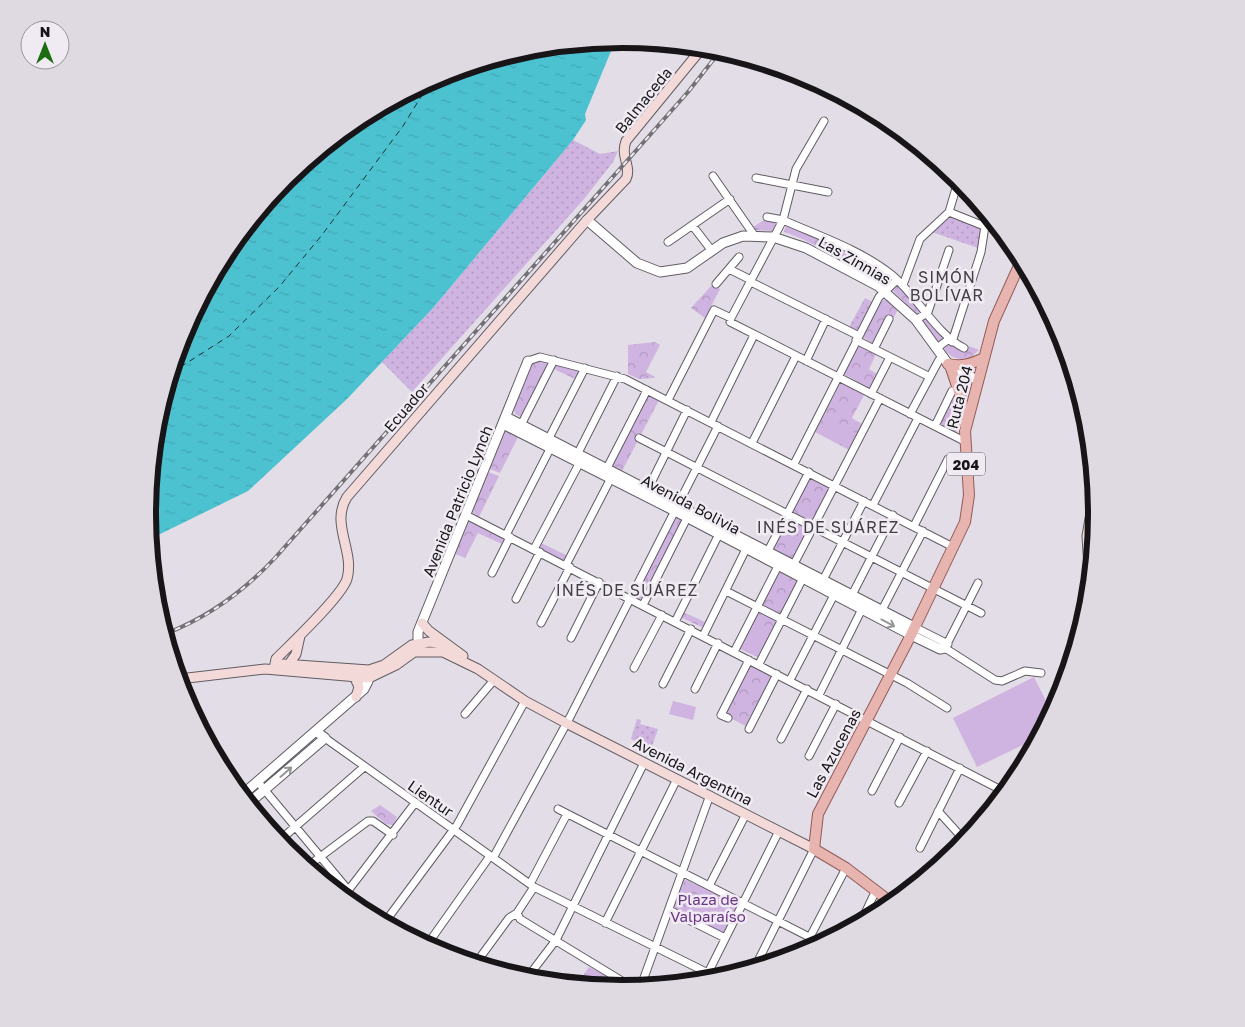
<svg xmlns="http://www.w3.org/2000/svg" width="1245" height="1027" font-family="'Golos Text',sans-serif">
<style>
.grass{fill:url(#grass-dots)}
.forest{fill:url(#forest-crowns)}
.garden{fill:#cfb3e0}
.water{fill:url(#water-ripples)}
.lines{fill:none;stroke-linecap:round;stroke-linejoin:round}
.ferry{stroke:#1b2f32;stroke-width:1;stroke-dasharray:6 5;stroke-linecap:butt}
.minor-casing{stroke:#615c63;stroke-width:9}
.tertiary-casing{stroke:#615c63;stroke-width:11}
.secondary-casing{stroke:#615c63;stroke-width:11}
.primary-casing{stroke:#945c59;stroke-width:12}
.minor{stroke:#fff;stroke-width:7}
.tertiary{stroke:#fff;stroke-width:9}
.secondary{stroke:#f3dad8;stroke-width:9}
.primary{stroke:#e7b4b0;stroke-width:10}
.rail-casing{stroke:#747176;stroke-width:4}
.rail{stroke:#f0ebf3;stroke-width:2;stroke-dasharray:5.5;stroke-linecap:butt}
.oneway{stroke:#979697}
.labels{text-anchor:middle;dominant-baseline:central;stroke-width:5;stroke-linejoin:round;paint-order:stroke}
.shield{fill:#f0ebf3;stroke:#58555a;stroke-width:1}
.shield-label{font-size:14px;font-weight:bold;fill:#171518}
.street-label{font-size:15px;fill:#171518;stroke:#f0ebf3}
.park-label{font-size:15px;fill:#6a3485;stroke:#f0ebf3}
.neighbourhood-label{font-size:16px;letter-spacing:1px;fill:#433f46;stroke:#f0ebf3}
.rim{fill:none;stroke:#171518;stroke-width:6}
</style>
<defs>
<pattern id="grass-dots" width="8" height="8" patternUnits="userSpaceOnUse" patternTransform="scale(1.25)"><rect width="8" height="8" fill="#cfb3e0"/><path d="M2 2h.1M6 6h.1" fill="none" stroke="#b199bf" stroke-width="1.8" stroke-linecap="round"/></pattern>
<pattern id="forest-crowns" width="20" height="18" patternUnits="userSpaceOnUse" patternTransform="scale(1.25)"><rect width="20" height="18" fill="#cfb3e0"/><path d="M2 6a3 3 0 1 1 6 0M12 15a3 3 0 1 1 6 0" fill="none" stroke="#b199bf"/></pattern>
<pattern id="water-ripples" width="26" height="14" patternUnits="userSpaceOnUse" patternTransform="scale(1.25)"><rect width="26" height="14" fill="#4cc2d1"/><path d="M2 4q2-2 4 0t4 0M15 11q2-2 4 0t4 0" fill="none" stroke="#42a6b3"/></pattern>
</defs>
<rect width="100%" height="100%" fill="#e2dde6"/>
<path class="grass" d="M573,140l27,14 18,-3 -5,11 -29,37 -172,193 -30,-30 51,-54z
M949,216l32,12 -3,20 -46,-16z
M865,298l8,4 -17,30 -8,-3z
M637,719l4,1 -1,4 18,5 -7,20 -20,-10z
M312,740l4,1 -53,42v-1z"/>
<path class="forest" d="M764,220l12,1 -2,10 -20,-1 -1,-3z
M789,224l59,28 2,3 -4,6c-22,-10 -40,-22 -62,-29l2,-7z
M857,258l35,22 -4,5 -35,-21z
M896,284l27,27 -6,3 -26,-25z
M712,285l8,4 -15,29 -14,-10z
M885,300l5,1 7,10 -4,8 -8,-2 -12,27 -10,-7 18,-36z
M928,316l17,22 -6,4 -18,-22z
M655,342l5,3 -14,27 9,5 -1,1 -15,1 -11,-5v-29z
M949,344l15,6 5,-4 10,4c-11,12 -25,12 -35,-1z
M859,346l17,8 -7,15 8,5 -7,15 -26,-15z
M544,360l38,10 -5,10 -27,-13 -27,51 -8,-4 -1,-6 18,-45z
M844,383l20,12 -12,23 10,6 -13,26 -34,-18 25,-48z
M648,394l11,6 -37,71 -11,-6z
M957,394l3,25 -4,13 -16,-8 15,-29z
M509,430l10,5 -19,38 -10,-4 15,-37z
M488,472l11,4 -20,41 -8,-6z
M810,477l20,11 -37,74 -22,-11z
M675,517l9,3 -41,81 -8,-5 1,-3z
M466,522h6l35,17 -3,6 -26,-12 -13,25 -12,-5z
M539,542l29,14 -3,5 -29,-14z
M780,568l21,10 -41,80 -22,-10z
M683,612l24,11 -3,5 -24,-11z
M750,664l23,13 -25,50 -24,-12z
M380,805l17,12 -4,8 -7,-1 -15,-13z
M682,878l57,27 -14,27 -6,1 -47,-26z
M589,967l30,16 -15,3 -26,-3z"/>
<path class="garden" d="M831,421l24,12 -8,14 -24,-12z
M753,620l16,8 -14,28 -16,-8z
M1034,677l18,36 -13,24 -62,30 -24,-49z
M673,701l23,6 -3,13 -24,-6z
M706,904l19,9 -6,12 -19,-9z"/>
<path class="water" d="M616,39l-31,75 1,6 -13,20 -140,168 -86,91 -99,92 -98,48 -2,-26 9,-92 27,-89 44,-82 59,-72 72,-59 82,-44 89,-27z"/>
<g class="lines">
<path class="ferry" d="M171,373l58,-37 50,-49 43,-52 81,-109 29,-47"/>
<g class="minor-casing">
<path id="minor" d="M713,176l41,59
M756,178l72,14
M949,212l35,14
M767,217l16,3c36,16 78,30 109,55 25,21 45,60 72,73
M692,225l20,26
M668,242l62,-43
M729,269l22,11
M751,282l108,54
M716,284l23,-27
M903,285l17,-46 29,-27 10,-34
M731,318l52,-98 13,-51 28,-48
M916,320l12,-8 21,-62
M856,340l74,37
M952,342l29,-90 6,-39
M937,348l12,-9
M874,349l15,-30
M528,361l12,-4 85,22 328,168
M806,361l20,-42
M871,394l19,-37
M668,400l46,-90 17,8 -1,4 234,119
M910,414l29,-54 4,-3
M711,422l43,-87
M521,425l33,-65
M935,426l17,-35
M549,438l36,-70
M639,438l342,175
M752,443l44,-87
M578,453l39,-77
M794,464l85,-167 18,-17
M607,468l40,-78
M648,489l39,-79
M873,505l45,-87
M466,515l539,277
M914,526l34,-67
M506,535l45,-88
M534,549l46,-87
M768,551l41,-79
M794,564l86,-166
M566,565l45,-87
M492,573l18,-36
M823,580l41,-79
M978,583l-33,65 50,32 7,1 23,-10 16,2
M726,591l181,92 40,25
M852,595l41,-80
M516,599l24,-47
M643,605l44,-87
M882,610l41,-79
M675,622l44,-88
M541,623l29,-56
M914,627l34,17
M703,636l43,-87
M571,638l28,-56
M734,652l44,-86
M759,664l44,-86
M634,668l28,-53
M790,680l44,-85
M663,684l28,-55
M695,689l23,-46
M819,695l43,-86
M465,714l29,-34
M728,718l-7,-3 28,-55
M749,729l28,-55
M325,738l209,149 184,91
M781,739l26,-50
M809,756l27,-52
M258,782l91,109
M872,791l28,-54
M899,803l28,-52
M558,809l263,134
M938,811l27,30
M280,840l84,-73
M920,848l40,-80
M493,858l77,-141 148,-291
M308,866l60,-45h5l20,14
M530,884l37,-70
M709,886l37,-72
M347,893l37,29
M344,896l71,-93
M669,910l56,28
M517,913l3,6 107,65
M385,922l72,-97 68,-124
M861,922l15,-32
M605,923l72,-144
M810,937l36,-69
M427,945l63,-89
M760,957l10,5
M476,963l33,-45 8,-5 17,-26
M755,967l59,-118
M708,973l71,-142
M527,978l29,-38 88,-177
M641,986l69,-191"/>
</g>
<g class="tertiary-casing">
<path id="tertiary" d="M587,220l50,43 23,9 27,-4 36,-25 20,-7 30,1 33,11 72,38 38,34 35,48 27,12
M506,417l408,210
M503,424l172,87 236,124 29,14 5,-1
M418,651v-19l110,-271
M242,795l122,-106 4,-8 1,-9
M249,803l76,-65 -8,-6
M611,987l16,-3 8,3"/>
</g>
<g class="secondary-casing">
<path id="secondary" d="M1090,585l-3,-49 8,-46
M422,623l7,8 34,25
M283,664l86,6 15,-5 28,-20 17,-3 18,2
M287,667l9,-13 4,-18
M274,669l2,-10c16,-16 65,-62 71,-80 8,-28 -17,-55 0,-82l240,-277 39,-41c6,-12 -6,-22 0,-38l77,-94
M354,676l5,11 -3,10
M179,679l86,-10 104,9 27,-13 18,-13h29l35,17 47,32 41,22 248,126"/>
</g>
<g class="primary-casing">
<path id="primary" d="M948,364c14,3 23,0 36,-6
M951,368l10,30 3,25
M892,903l-46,-35 -32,-19 4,-35 93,-179 54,-113 4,-27 -4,-64 29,-110 28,-62"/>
</g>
<use href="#minor" class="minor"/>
<use href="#tertiary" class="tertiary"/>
<use href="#secondary" class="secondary"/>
<use href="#primary" class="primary"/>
<g class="rail-casing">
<path id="rail" d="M165,634c44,-17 78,-42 110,-76l413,-466 33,-42"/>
</g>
<use href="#rail" class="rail"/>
</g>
<defs><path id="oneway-shaft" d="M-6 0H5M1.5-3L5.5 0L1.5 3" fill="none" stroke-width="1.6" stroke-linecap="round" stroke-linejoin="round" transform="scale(1.25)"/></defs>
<g class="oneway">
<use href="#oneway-shaft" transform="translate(888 623) rotate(28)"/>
<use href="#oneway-shaft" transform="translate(286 772) rotate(-41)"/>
</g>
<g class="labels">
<rect class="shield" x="947" y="452.5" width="38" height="23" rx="4"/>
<g class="shield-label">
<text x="966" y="464">204</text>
</g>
<g class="street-label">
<text transform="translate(643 100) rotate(-51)">Balmaceda</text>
<text transform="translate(855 260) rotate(30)">Las Zinnias</text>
<text transform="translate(959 397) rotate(-76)">Ruta 204</text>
<text transform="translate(406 407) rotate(-49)">Ecuador</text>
<text transform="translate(457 501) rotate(-68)">Avenida Patricio Lynch</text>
<text transform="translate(691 504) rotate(28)">Avenida Bolivia</text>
<text transform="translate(833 753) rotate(-62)">Las Azucenas</text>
<text transform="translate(693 771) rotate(27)">Avenida Argentina</text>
<text transform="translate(431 798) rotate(35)">Lientur</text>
</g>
<g class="park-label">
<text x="708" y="899">Plaza de<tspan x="708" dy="17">Valparaíso</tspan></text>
</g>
<g class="neighbourhood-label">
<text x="947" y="277">SIMÓN<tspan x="947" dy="18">BOLÍVAR</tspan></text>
<text x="828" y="527">INÉS DE SUÁREZ</text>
<text x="627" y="590">INÉS DE SUÁREZ</text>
</g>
</g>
<path d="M0 0H1245V1027H0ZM156 514a466 466 0 1 1 932 0a466 466 0 1 1-932 0Z" fill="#dfdae1" fill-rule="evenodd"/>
<path class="rim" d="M156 514a466 466 0 1 1 932 0a466 466 0 1 1-932 0Z"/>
<g transform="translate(45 45)"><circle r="24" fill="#f0ebf3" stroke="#99959b"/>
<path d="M0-4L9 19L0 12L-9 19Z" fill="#1c6d12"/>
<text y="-8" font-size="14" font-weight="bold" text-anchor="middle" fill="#171518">N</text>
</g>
</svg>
